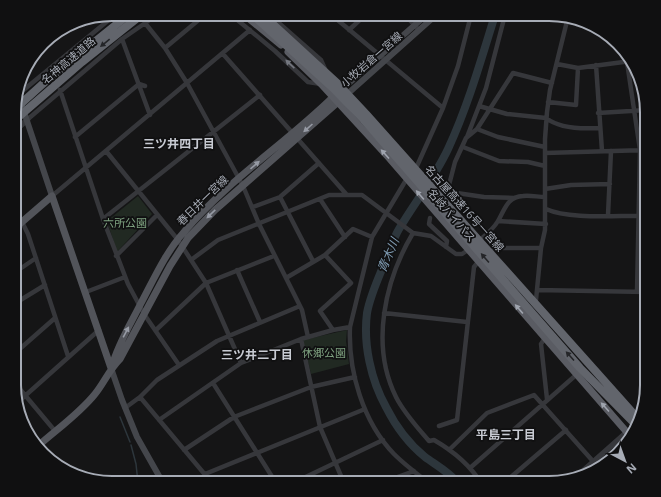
<svg xmlns="http://www.w3.org/2000/svg" width="661" height="497" font-family="'Open Sans','Noto Sans JP',sans-serif">
<style>
.green{fill:#212922}
.lines{fill:none;stroke-linecap:round;stroke-linejoin:round}
.stream{stroke:#2d363c;stroke-width:1.5}
.river{stroke:#2d363c;stroke-width:8}
.minor{stroke:#36373b;stroke-width:4.5}
.tertiary{stroke:#36373b;stroke-width:5.5}
.secondary{stroke:#44464b;stroke-width:6}
.primary{stroke:#52545a;stroke-width:7}
.trunk{stroke:#5a5c63;stroke-width:7}
.motorway-bridge{stroke:#62656c;stroke-width:8}
.oneway{fill:#242528}
.oneway2{fill:#74777f}
.oneway3{fill:#969aa4}
.oneway4{fill:#9fa4ae}
.labels{text-anchor:middle;dominant-baseline:central;stroke-width:3.5;stroke-linejoin:round;paint-order:stroke}
.street-label{font-size:11px;fill:#a7acb6;stroke:#101011}
.park-label{font-size:11px;fill:#7ea180;stroke:#101011}
.neighbourhood-label{font-size:12px;font-weight:bold;fill:#c8cbd3;stroke:#101011}
.water-label{font-size:12px;font-style:italic;fill:#7e9ab1;stroke:#101011}
.rim{fill:none;stroke:#a7acb6;stroke-width:2}
</style>
<rect width="100%" height="100%" fill="#151516"/>
<path class="green" d="M138,196l14,18 -35,38 -10,-31z
M347,330l-1,11 3,23 -38,10 -8,-34z"/>
<g class="lines">
<path class="stream" d="M120,417l10,25
M131,445l5,19 2,19"/>
<path class="river" d="M458,483c-9,-11 -22,-18 -33,-26 -16,-13 -30,-32 -39,-50 -15,-27 -23,-63 -19,-94 3,-17 11,-34 18,-51 5,-11 8,-23 14,-33 16,-27 36,-52 49,-80 20,-43 33,-89 47,-134"/>
<path class="minor" d="M406,16l11,12
M272,17l49,43 4,9
M334,17l109,91 -26,58
M235,18l40,33 33,31 13,2
M145,23l20,25 22,35 56,103 16,38 43,86 6,27
M349,30l15,-14
M49,38l1,5
M122,39l28,76
M165,48l36,-30
M223,54l124,141h15l51,38 18,3 25,18h6l6,-4
M627,62l13,88 -3,142
M557,64l21,4 53,-7
M596,65l6,86
M60,90l43,129 25,65 16,30 35,51
M15,97l95,-78
M548,102l28,3 2,-37
M479,106l28,8 39,4c14,11 37,11 53,10
M443,108l15,-42 13,-51
M598,113l49,-3
M28,119l94,-80 29,-20
M477,129l21,8 47,10
M75,137l64,-53 6,2
M467,137l19,-49 19,-73
M463,147l36,14 29,1 17,4
M106,151l72,89 28,43 35,80
M545,153l102,-3
M406,180l-34,57 -22,90c-2,44 13,95 44,127 11,11 23,20 35,29
M449,185l6,-23 11,-24 11,-9 36,-56 39,10
M545,189l26,-4 39,-1
M448,194l2,-2 34,5 30,1
M52,196l198,-166
M280,197l33,64
M320,199l25,38
M253,207l27,-10 39,-34
M546,209c24,11 73,6 101,7
M15,213l7,9 6,12 40,122
M608,215l3,-64
M430,218l-1,6 18,17 -1,6
M103,219l157,-124
M498,221l48,3
M413,233c-28,47 -43,112 -17,164 8,16 21,30 33,44l5,-1c19,11 36,25 47,43
M481,239c6,-5 13,-11 17,-18 7,-12 9,-24 25,-25 7,-1 15,1 22,1
M492,250l7,-2h42
M325,255l26,28 -31,28 13,19
M116,256l41,-41
M191,260l27,-20 111,-45h18
M237,270l23,52
M14,273l22,-15
M286,278l39,-23 28,-26 19,8
M537,290l110,2
M86,292l39,-15
M536,300l5,-52 4,-18v-91l2,-27 3,-22 18,-73
M14,304l31,-19
M384,313l83,9
M156,330l50,-47 68,-27
M545,338l-4,6 6,55
M301,339l19,88 24,56
M14,354l41,-36
M14,382l41,49
M213,383l63,100
M140,397l72,86
M17,403l82,-73
M125,408l15,-11 17,-17 60,-39 83,-35
M159,420l82,-57 60,-24 32,-9 17,-3
M439,426l18,-6 17,-153 4,-5
M184,450l50,-33 77,-30 44,-10
M449,450l38,-37 47,-18 65,73
M470,468l106,-93
M205,474l160,-65
M293,483l90,-43
M381,483l33,-12
M504,483l62,-53"/>
<path class="tertiary" d="M15,131l13,-12
M576,477l61,-54"/>
<path class="secondary" d="M17,91l35,105
M340,91l85,-75
M344,97l92,-82
M111,368l11,32 15,37 26,46"/>
<path class="primary" d="M15,228l37,-32 59,172
M112,366c6,-22 18,-41 28,-61 13,-24 25,-52 44,-73 43,-51 101,-88 149,-135
M38,446c19,-17 41,-32 57,-52 9,-11 14,-24 25,-35l50,-93 18,-28 27,-28 123,-108"/>
<path class="trunk" d="M247,17l34,28
M288,52l33,32 68,74 242,279"/>
<path class="motorway-bridge" d="M255,17l78,71 31,32 216,248 57,58
M265,17l72,66 29,31 274,307
M15,109l31,-28 77,-62
M15,120l67,-58 54,-43"/>
</g>
<defs><path id="oneway-solid" d="M-6-.8H1V-3.2L6.5 0L1 3.2V.8H-6Z"/></defs>
<g class="oneway">
<use href="#oneway-solid" transform="translate(105 43) rotate(141)"/>
<use href="#oneway-solid" transform="translate(485 258) rotate(-131)"/>
<use href="#oneway-solid" transform="translate(570 356) rotate(-132)"/>
</g>
<use class="oneway2" href="#oneway-solid" transform="translate(290 64) rotate(-137)"/>
<g class="oneway3">
<use href="#oneway-solid" transform="translate(308 128) rotate(138)"/>
<use href="#oneway-solid" transform="translate(255 165) rotate(-41)"/>
<use href="#oneway-solid" transform="translate(211 214) rotate(136)"/>
<use href="#oneway-solid" transform="translate(126 332) rotate(-62)"/>
</g>
<g class="oneway4">
<use href="#oneway-solid" transform="translate(385 154) rotate(-132)"/>
<use href="#oneway-solid" transform="translate(420 195) rotate(-131)"/>
<use href="#oneway-solid" transform="translate(519 309) rotate(-131)"/>
<use href="#oneway-solid" transform="translate(605 407) rotate(-132)"/>
</g>
<g class="labels">
<g class="street-label">
<text transform="translate(371 59) rotate(-41)">小牧岩倉一宮線</text>
<text transform="translate(68 60) rotate(-40)">名神高速道路</text>
<text transform="translate(202 200) rotate(-44)">春日井一宮線</text>
<text transform="translate(465 208) rotate(48)">名古屋高速16号一宮線</text>
<text transform="translate(452 215) rotate(49)">名岐バイパス</text>
</g>
<g class="park-label">
<text x="125" y="222">六所公園</text>
<text x="324" y="352">休郷公園</text>
</g>
<g class="neighbourhood-label">
<text x="179" y="143">三ツ井四丁目</text>
<text x="257" y="354">三ツ井二丁目</text>
<text x="506" y="434">平島三丁目</text>
</g>
<g class="water-label">
<text transform="translate(388 255) rotate(-67)">青木川</text>
</g>
</g>
<path d="M0 0H661V497H0ZM112 21H549A91 91 0 0 1 640 112V385A91 91 0 0 1 549 476H112A91 91 0 0 1 21 385V112A91 91 0 0 1 112 21Z" fill="#101011" fill-rule="evenodd"/>
<path class="rim" d="M112 21H549A91 91 0 0 1 640 112V385A91 91 0 0 1 549 476H112A91 91 0 0 1 21 385V112A91 91 0 0 1 112 21Z"/>
<g transform="translate(625 461) rotate(139)" stroke="#101011" stroke-width="3" paint-order="stroke">
<path d="M0-3L7 15L0 10L-7 15Z" fill="#a7acb6"/>
<text y="-6" font-size="11" font-weight="bold" text-anchor="middle" fill="#a7acb6">N</text>
</g>
</svg>
